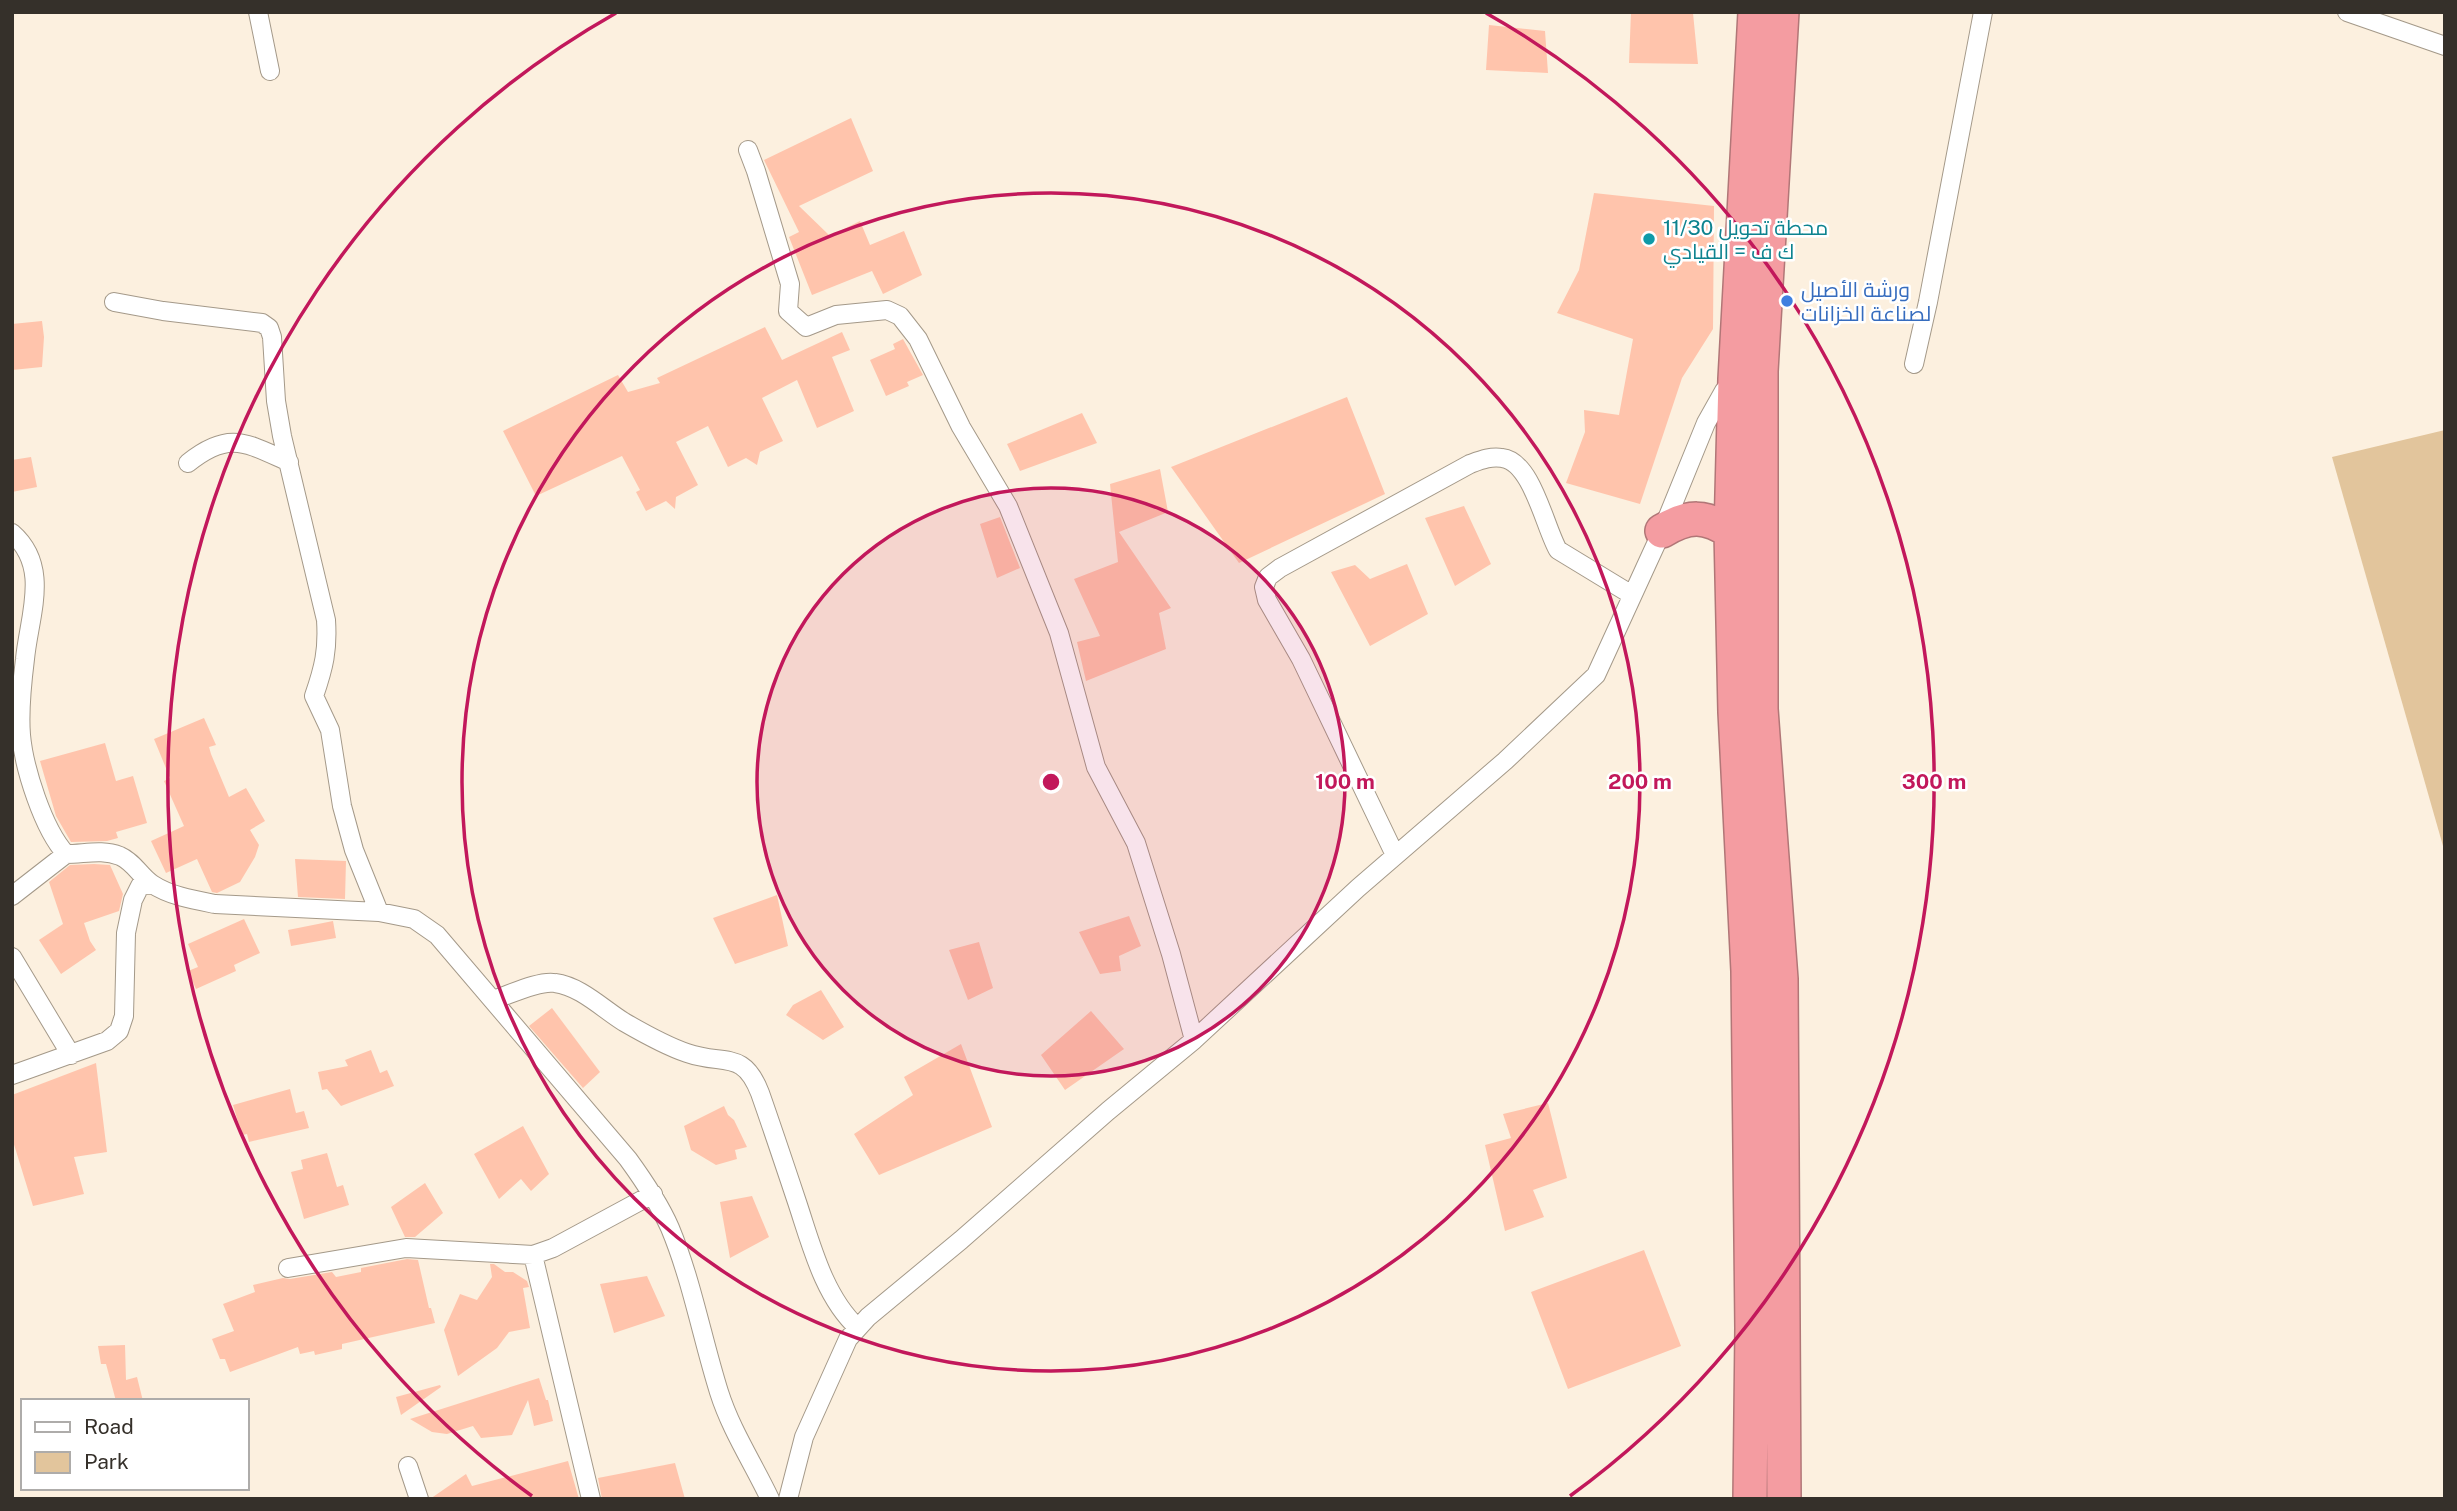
<svg xmlns="http://www.w3.org/2000/svg" width="2457" height="1511" font-family="'Public Sans',Cairo,sans-serif">
<style>
.green{fill:#e2c59c}
.building{fill:#ffc4ac}
.lines{fill:none;stroke-linecap:round;stroke-linejoin:round}
.street-casing{stroke:#a49989;stroke-width:20}
.highway-casing{stroke:#b17677;stroke-width:36}
.street{stroke:#fff;stroke-width:18}
.highway{stroke:#f49ca1;stroke-width:33}
.ring{fill:none;stroke:#c2185b;stroke-width:3.5}
.culture-dot{fill:#0f9aa8;stroke:#fff;stroke-width:2.5}
.shop-dot{fill:#3f7fe0;stroke:#fff;stroke-width:2.5}
.labels{text-anchor:middle;dominant-baseline:central;stroke-width:5;stroke-linejoin:round;paint-order:stroke}
.culture-label{font-size:21px;fill:#0d838f;stroke:#fff;text-anchor:start}
.shop-label{font-size:21px;fill:#366cbe;stroke:#fff;text-anchor:start}
.centre{fill:#c2185b;stroke:#fff;stroke-width:3.5}
.ring-label{font-size:21px;text-anchor:middle;font-weight:bold;fill:#c2185b;stroke:#fff;stroke-width:5;stroke-linejoin:round;paint-order:stroke}
</style>
<rect width="100%" height="100%" fill="#fcf0df"/>
<path class="green" d="M2445,430v423l-113,-396z"/>
<path class="building" d="M1631,12l62,1 5,51 -69,-1z
M1489,25l56,6 3,42 -62,-3z
M851,118l22,53 -74,35 31,30 30,-15 10,24 34,-14 18,44 -39,19 -11,-23 -60,24 -23,-58 10,-5 -35,-72z
M1594,193l120,13 -1,123 -31,49 -42,126 -74,-21 19,-51 -1,-22 35,5 14,-76 -76,-26 22,-43z
M42,321l2,16 -2,30 -30,3v-46z
M765,327l17,33 60,-28 8,18 -18,7 22,54 -37,17 -20,-48 -35,18 21,43 -23,11 -3,13 -11,-7 -18,9 -20,-41 -32,16 22,43 -22,12 -1,12 -9,-8 -20,10 -10,-19 4,-2 -18,-34 -86,40 -33,-65 115,-56 10,17 32,-9 -3,-5z
M903,339l20,36 -16,7 2,4 -23,10 -16,-36 25,-11 -2,-5z
M1347,397l38,97 -146,69 -68,-96z
M1082,413l15,30 -77,28 -13,-27z
M31,457l6,30 -25,5v-32z
M1160,469l8,43 -49,20 52,76 -12,5 7,36 -80,32 -9,-39 23,-6 -26,-57 44,-17 -8,-78z
M1464,506l27,58 -36,22 -30,-68z
M1000,517l20,51 -23,10 -17,-54z
M1407,564l21,50 -58,32 -39,-74 24,-7 15,14z
M204,718l12,27 -7,2 2,7 18,43 17,-9 19,33 -15,9 9,15 -4,12 -15,25 -23,11 -5,-1 -15,-33 -31,14 -15,-32 33,-15 -20,-45 6,-3 -16,-39z
M105,743l11,38 17,-5 14,47 -31,9 2,6 -11,3 -36,1 -15,-26 -16,-55z
M295,859l51,2 -1,38 -47,-2z
M94,864l16,1 13,29 -4,17 -35,12 6,18 6,9 -35,24 -22,-34 24,-16 -14,-42 21,-17z
M777,895l11,51 -53,18 -22,-46z
M1129,916l12,30 -22,10 2,15 -21,3 -21,-42z
M244,919l16,34 -26,12 2,6 -40,18 -8,-18 10,-4 -10,-23z
M333,921l3,17 -45,8 -3,-16z
M979,942l14,46 -25,12 -19,-50z
M821,990l23,37 -21,13 -37,-25 7,-10z
M552,1008l48,64 -17,16 -54,-62z
M1091,1011l33,38 -59,41 -24,-35z
M961,1044l31,83 -113,48 -25,-41 59,-39 -9,-18z
M371,1050l9,23 7,-3 7,16 -53,20 -14,-17 -5,1 -4,-18 30,-6 -3,-6z
M96,1063l11,89 -33,5 10,37 -51,12 -21,-68v-43z
M290,1089l6,24 8,-2 5,17 -60,14 -2,-8 -5,1 -9,-30z
M1548,1103l19,75 -34,12 11,27 -39,14 -20,-86 26,-7 -8,-24z
M724,1106l4,9 6,5 13,27 -12,3 2,9 -21,6 -25,-15 -7,-24z
M523,1126l26,48 -18,17 -10,-12 -22,20 -25,-45z
M327,1153l10,34 6,-2 6,20 -45,14 -13,-47 12,-3 -2,-9z
M425,1183l18,30 -28,24h-10l-14,-30z
M752,1196l17,41 -39,21 -10,-56z
M1644,1250l37,96 -113,43 -37,-97z
M407,1259l11,1 11,48h2l4,15 -93,21v5l-27,6 -1,-4 -14,3 -2,-7 -68,25 -5,-13h-5l-8,-20 22,-8 -11,-27 32,-12 -2,-7 30,-7 7,1 42,-7 4,5 25,-5v-4z
M490,1264h4l11,8h8l14,9 2,6 -6,1 7,40 -21,4 -12,16 -39,28 -14,-46 16,-36 17,6 15,-23z
M647,1276l18,40 -51,17 -14,-49z
M125,1345l1,35 11,-3 6,24h-27l-10,-37h-5l-3,-18z
M539,1378l7,22h2l5,21 -19,5 -6,-26 -16,35 -31,3 -8,-12 -26,8 -15,-2 -22,-13z
M440,1385l1,2 -40,28 -5,-18z
M568,1461l11,38h-149l36,-25 6,12z
M675,1463l10,36h-83l-4,-21z"/>
<g class="lines">
<g class="street-casing">
<path id="street" d="M258,12l12,59
M2347,12l98,34
M748,150l8,21 34,113 -2,27 18,16 30,-12 51,-5 13,6 18,23 43,88 47,79 51,127 37,134 40,76 35,111 23,86
M114,302l49,9 99,12 7,5 3,9 4,64 6,35 44,184c2,30 -2,47 -12,76l16,34 12,76 12,44 25,62
M1914,364l14,-62 55,-290
M188,463c41,-33 58,-20 101,-1
M12,533c39,34 17,83 13,126 -3,24 -6,52 -4,76 3,33 22,94 45,119 19,0 36,-5 54,2 14,6 20,20 32,28 18,12 42,16 63,20l164,8 35,7 23,16 191,224c16,22 31,44 42,69 22,53 32,110 49,164 12,38 34,71 51,107
M1395,855l-94,-196 -34,-59 -3,-13 4,-10 12,-9 190,-104c11,-4 21,-8 32,-6 30,3 43,70 56,92l74,45
M12,896l54,-42
M12,957l59,98
M493,1000c16,-5 46,-20 62,-17 25,3 48,26 69,39 19,11 42,24 63,31 37,13 56,-4 73,40 13,37 25,73 37,109 14,42 27,95 61,126
M12,1075l95,-34 12,-10 5,-15 2,-83 7,-33 7,-14 12,-2
M533,1255l58,244
M288,1268l118,-20 127,7 20,-7 100,-54
M408,1466l11,33
M788,1499l16,-62 44,-98 20,-22 93,-77 147,-129 86,-71 164,-152 147,-127 91,-86 66,-144 44,-108 18,-32 8,-9"/>
</g>
<g class="highway-casing">
<path id="highway" d="M1782,12l-21,359v338l20,270 3,520
M1662,531c27,-16 43,-16 69,1
M1750,1499l2,-171 -4,-357 -13,-259 -4,-180 4,-153 20,-367"/>
</g>
<use href="#street" class="street"/>
<use href="#highway" class="highway"/>
</g>
<circle cx="1051" cy="782" r="294" fill="#c2185b" fill-opacity=".12"/>
<g class="ring">
<circle cx="1051" cy="782" r="294"/>
<circle cx="1051" cy="782" r="589"/>
<path d="M532 1496A883 883 0 0 1 616 13M1486 13A883 883 0 0 1 1570 1496"/>
</g>
<circle class="culture-dot" cx="1649" cy="239" r="7"/>
<circle class="shop-dot" cx="1787" cy="301" r="7"/>
<g class="labels">
<g class="culture-label">
<text x="1663" y="227">محطة تحويل 11/30<tspan x="1663" dy="24">ك ف = القيادي</tspan></text>
</g>
<g class="shop-label">
<text x="1801" y="289">ورشة الأصيل<tspan x="1801" dy="24">لصناعة الخزانات</tspan></text>
</g>
</g>
<circle cx="1051" cy="782" r="10" class="centre"/>
<g class="ring-label">
<text x="1345" y="789">100 m</text>
<text x="1640" y="789">200 m</text>
<text x="1934" y="789">300 m</text>
</g>
<rect width="2457" height="1511" fill="none" stroke="#35302a" stroke-width="28"/>
<rect x="21" y="1399" width="228" height="91" fill="#ffffff" stroke="#aeacaa" stroke-width="2"/>
<rect x="35" y="1422" width="35" height="10" fill="#ffffff" stroke="#aeacaa" stroke-width="2"/>
<text x="84" y="1434" font-size="21" fill="#35302a">Road</text>
<rect x="35" y="1452" width="35" height="21" fill="#e2c59c" stroke="#aeacaa" stroke-width="2"/>
<text x="84" y="1469" font-size="21" fill="#35302a">Park</text>
</svg>
